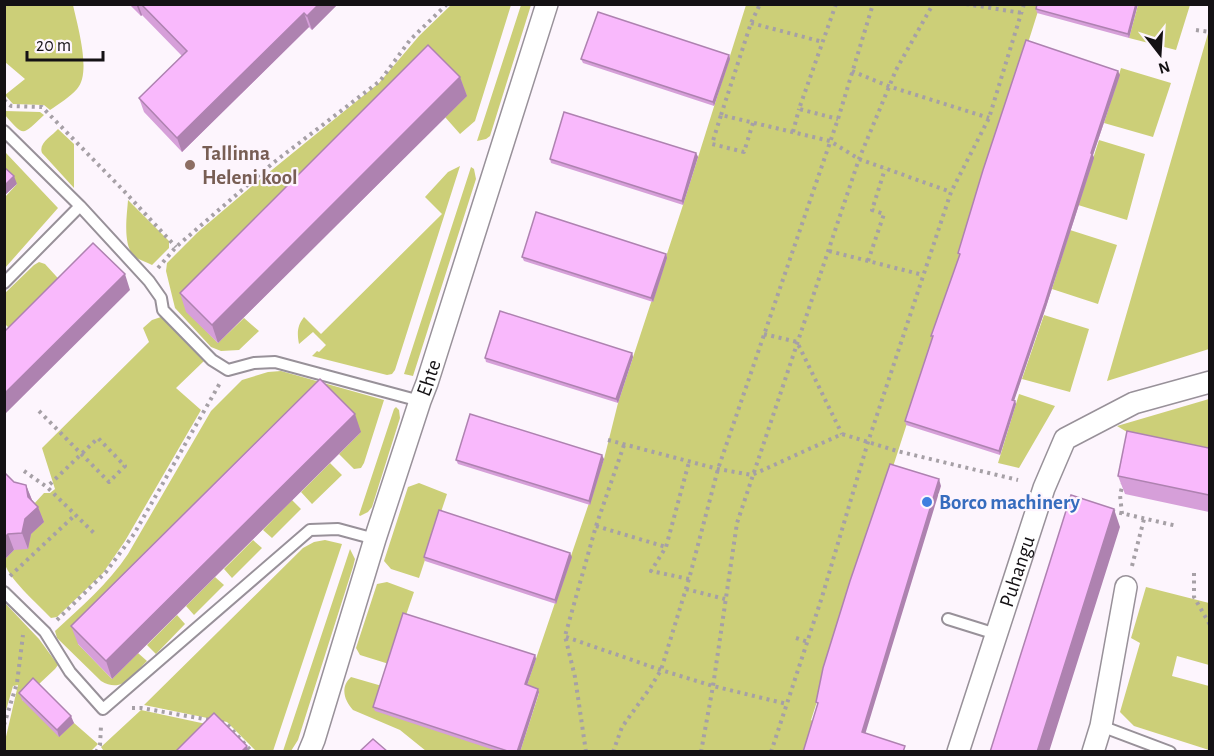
<svg xmlns="http://www.w3.org/2000/svg" width="1214" height="756" font-family="'Alegreya Sans',sans-serif">
<style>
.green{fill:#cccf78}
.lines{fill:none;stroke-linecap:round;stroke-linejoin:round}
.service-casing{stroke:#989199;stroke-width:14}
.minor-casing{stroke:#989199;stroke-width:24}
.path{stroke:#a6a0a6;stroke-width:4;stroke-dasharray:3 4.5;stroke-linecap:butt}
.service{stroke:#fff;stroke-width:10}
.minor{stroke:#fff;stroke-width:21}
.wall{fill:#d69fd9}
.shaded-wall{fill:#ae82b0}
.building{fill:#f9b9fc;stroke:#ae82b0;stroke-width:1.5}
.education-dot{fill:#8d6e63;stroke:#fdf5fd;stroke-width:2}
.shop-dot{fill:#3f7fe0;stroke:#fdf5fd;stroke-width:2}
.labels{text-anchor:middle;dominant-baseline:central;stroke-width:4.5;stroke-linejoin:round;paint-order:stroke}
.education-label{font-size:21px;font-weight:bold;fill:#785e54;stroke:#fdf5fd;text-anchor:start}
.street-label{font-size:21px;fill:#141114;stroke:#fdf5fd}
.shop-label{font-size:21px;font-weight:bold;fill:#366cbe;stroke:#fdf5fd;text-anchor:start}
</style>
<rect width="100%" height="100%" fill="#fdf5fd"/>
<path class="green" d="M5,4l68,1c4,19 19,68 4,84 -7,8 -18,15 -27,21l-6,-5 -31,-1 -8,-9 20,-16 -20,-17z
M451,5h60l-36,116 -15,13 -15,-17 -258,194 31,32 26,-25 15,13 -20,19 -18,1 -10,-4 -36,-39 -9,-37 1,-8 31,-31 54,-46 127,-103 40,-47z
M521,5h10l-41,131 -4,3 -9,2z
M746,5h294l-117,369 -112,346 5,3 -10,28 -286,1 19,-59 -13,-5 78,-229 14,-56 65,-198z
M1138,5h52l-14,45 -47,-12z
M1209,30v319l-102,32z
M1121,68l50,15 -18,54 -49,-14z
M5,111l35,1 4,3c-22,20 -19,23 -39,0z
M58,129l16,15v44l-32,-35c-4,-10 10,-17 16,-24z
M1099,140l46,14 -18,66 -49,-15z
M6,153l52,55 -53,60v-71l12,-13 -12,-13v-17z
M460,166l-65,204 -3,4 -5,1 -75,-19 5,-5 2,1 7,-7 -13,-13 -14,12c-2,-11 -2,-18 5,-27l17,17 121,-120 -17,-17 23,-25z
M471,167l3,2 2,10 -63,197 -9,-2z
M128,200l41,41v7l-17,17c-5,-3 -13,-5 -17,-8 -13,-11 -8,-42 -7,-57z
M1070,230l47,15 -19,59 -46,-15z
M39,262l6,2 21,23 -49,49 -12,-12 -1,-30 30,-29z
M1044,315l45,14 -19,63 -48,-13z
M161,317l43,44 -28,27 25,22 -76,131 -22,32 -46,44 -6,1c-12,-13 -46,-42 -47,-58l13,-13 5,2 6,-3 5,-41 11,-12h6l5,-4 -13,-41 107,-106 -6,-14 9,-8z
M281,371l103,29 -20,63 -3,5 -7,1 -15,-15 22,-22 -283,212 34,35 26,-26 9,8c-14,14 -25,33 -46,20l-44,-43 -2,-7c26,-24 53,-47 73,-77l83,-143 31,-31 26,-8z
M1019,394l36,12 -36,62 -21,-5z
M1209,399v65l-81,-17 -1,-15 -10,-6z
M396,407l3,3 1,8 -28,89 -4,5 -8,4 -1,-1 35,-106z
M330,463l12,12 -30,29 -11,-12z
M419,483l28,11 -28,84 -28,-9 -7,-8 24,-74z
M292,500l9,9 -29,29 -9,-8z
M253,540l9,8 -30,30 -8,-9z
M325,540l17,4 -69,207h-17l-29,-29 -83,-17 159,-157 11,-6z
M350,549l5,10 -2,8 -55,173 -7,11h-8z
M215,577l9,8 -30,30 -8,-9z
M387,582l27,10 -25,72 -29,-9 -4,-7 21,-64z
M1146,587l63,16v62l-32,-9 -5,20 37,10v64l-75,-24 -14,-14 20,-69 -9,-5z
M5,603l34,36 19,26 -3,4 -33,31 52,23 24,21 -7,7h-86v-10l13,-56 -5,1 -8,28z
M177,615l8,9 -29,30 -9,-9z
M351,677l31,9 118,65h-74l-26,-21 -47,-20c-9,-10 -13,-23 -2,-33z
M141,710l79,17 -20,24 -98,1 1,-2 -2,-3z"/>
<g class="lines">
<g class="service-casing">
<path id="service" d="M4,131l76,75
M4,283l76,-77 69,75 12,17 2,12 49,50 16,10 26,-7 21,-1 145,39
M4,592l41,40 25,40 33,37 207,-179 28,-1 37,10
M948,619l48,15
M1101,726l69,26"/>
</g>
<g class="minor-casing">
<g id="minor">
<path id="s1" d="M309,752l5,-12 61,-201 45,-138 7,-18 120,-379"/>
<path id="s2" d="M958,752l86,-264 21,-49 69,-36 76,-21"/>
<path d="M1093,752l8,-26 25,-139"/>
</g>
</g>
<path class="path" d="M836,4l-37,105 39,10
M966,4l56,9
M751,23l72,19
M1196,30l14,2
M852,71l36,15 101,32
M4,100l7,6 31,1 81,83 53,57
M721,115l30,-92 9,-19
M753,123l-9,29 -32,-8 9,-29 109,26 29,18 92,33
M793,132l6,-23
M829,251l94,24
M868,261l16,-47 -12,-4 13,-41
M158,268l18,-21 97,-84 107,-82 30,-41 37,-36
M764,334l33,8 45,92
M39,411l70,71 16,-16 -27,-28 -51,49
M608,440l110,29 34,6 90,-41 55,17 121,29
M24,471l23,16 49,48
M1112,511l65,15
M1122,514l-2,-19 3,-12
M596,526l70,21
M1132,566l12,-47
M1194,573v24l16,28
M10,576l65,-61
M689,579l-38,-8 15,-24 23,-85
M686,589l39,10
M57,620l49,-48 28,-38 86,-151
M566,637l95,33 52,16 74,18
M796,638l12,4
M132,708h9l69,12
M221,722l5,1 26,29
M4,725l13,-42 6,-48
M96,752l4,-7 1,-19
M586,752l-11,-75 -10,-41 31,-110 28,-81
M613,752l9,-25 28,-39 11,-18 28,-91 29,-110 120,-350 35,-115
M701,752l12,-66 24,-163 122,-364 37,-89 37,-66
M771,752l51,-155 46,-155 83,-250 38,-74 35,-114"/>
<use href="#service" class="service"/>
<use href="#minor" class="minor"/>
</g>
<path class="wall" d="M129,4h209l-26,26 -3,-3 -127,125 -38,-40 -5,-14 43,-42 -40,-41 -1,1z
M1037,4h101l-9,34 -92,-25 -1,-4z
M729,55l1,4 -16,47 -131,-43 -2,-4z
M1120,75l-27,80 1,3 -48,149 -32,93 2,4 -16,51 -94,-30 -1,-4 27,-84 -1,-1 28,-80 -1,-3z
M460,77l7,19 -249,247 -32,-31 -6,-19z
M696,153l2,4 -15,48 -132,-42 -1,-4z
M666,254l1,4 -14,44 -129,-41 -2,-4z
M632,353l1,4 -15,46 -132,-41 -1,-4z
M361,432l-249,247 -34,-35 -7,-18z
M1209,448v64l-84,-18 -7,-18z
M604,459l-14,46 -132,-41 -2,-4z
M4,472l10,10 12,3 6,15 6,7 6,15 -13,12 -3,15 -14,1 -10,10z
M424,557h148l-16,47 -131,-43z
M535,655l1,4 -9,26 12,7 -19,60h-20l-125,-41 -2,-4z
M19,693l55,30 -15,14 -37,-37z"/>
<path class="shaded-wall" d="M136,4h2l4,11 -1,1z
M319,4h19l-26,26 -5,-14z
M1136,4h2l-9,34 -1,-4z
M304,13l5,14 -127,125 -5,-14z
M729,55l1,4 -16,47 -1,-4z
M1118,71l2,4 -27,80 1,3 -48,149 -33,97 -1,-4 79,-247z
M460,77l7,19 -249,247 -6,-18z
M696,153l2,4 -15,48 -1,-4z
M14,176l3,8 -13,12v-10z
M666,254l1,4 -14,44 -2,-4z
M125,274l5,16 -126,125v-21z
M632,353l1,4 -15,46 -2,-4z
M1015,401l1,3 -16,51 -1,-4z
M355,414l6,18 -249,247 -6,-18z
M602,455l2,4 -14,46 -1,-4z
M939,479l2,7 -77,252 -2,-6z
M26,485l6,15 6,7 6,15 -13,12 -3,15 -6,-16 6,-36z
M1114,509l6,18 -71,225h-12z
M8,534l6,16 -10,10v-22z
M570,553l2,4 -16,47 -1,-4z
M535,655l1,4 -10,29 -1,-4z
M538,689l1,3 -19,60h-3z
M71,716l3,7 -15,14 -2,-7z
M247,746l1,6h-7z"/>
<path class="building" d="M141,4h178l-12,12 -3,-3 -127,125 -38,-40 48,-47z
M1037,4h99l-8,30 -92,-25z
M598,12l131,43 -16,47 -132,-43z
M1026,40l92,31 -27,82 1,1 -47,149 -33,97 3,1 -16,50 -94,-30 28,-85h-2l29,-82 -2,-1 25,-83z
M428,45l32,32 -248,248 -32,-32z
M564,112l132,41 -14,48 -132,-42z
M4,167l10,9 -10,10z
M536,212l130,42 -15,44 -129,-41z
M93,243l32,31 -121,120v-62z
M500,311l132,42 -16,46 -131,-41z
M320,379l35,35 -249,247 -35,-35z
M470,414l132,41 -13,46 -133,-41z
M1127,431l82,17v47l-91,-19z
M890,464l49,15 -77,253 43,14 -2,6h-100l15,-49 -2,-1 7,-34 27,-87z
M4,472l10,10 12,3 2,12 10,10 -13,12 -3,14 -14,1 -4,4z
M1071,495l43,14 -77,243h-47z
M439,510l131,43 -15,47 -131,-43z
M403,613l132,42 -10,29 13,5 -21,63h-6l-138,-45z
M33,678l38,38 -14,14 -38,-37z
M214,713l33,33 -6,6h-66z
M373,739l15,13h-29z"/>
<circle class="education-dot" cx="190" cy="165" r="6"/>
<circle class="shop-dot" cx="927" cy="502" r="6"/>
<g class="labels">
<g class="education-label">
<text x="202" y="153">Tallinna<tspan x="202" dy="24">Heleni kool</tspan></text>
</g>
<g class="street-label">
<text stroke="none"><textPath href="#s1" startOffset="393">Ehte</textPath></text>
<text stroke="none"><textPath href="#s2" startOffset="190">Puhangu</textPath></text>
</g>
<g class="shop-label">
<text x="939" y="502">Borco machinery</text>
</g>
</g>
<rect width="1214" height="756" fill="none" stroke="#141114" stroke-width="12"/>
<g transform="translate(1160 54) rotate(163)" stroke="#fdf5fd" stroke-width="4.5" paint-order="stroke">
<path d="M0-4.5L10 22L0 15L-10 22Z" fill="#141114"/>
<text y="-9" font-size="16" font-weight="bold" text-anchor="middle" fill="#141114">N</text>
</g>
<path d="M27 51v9h76v-9" fill="none" stroke="#141114" stroke-width="3"/>
<text x="36" y="51" font-size="18" fill="#141114" stroke="#fdf5fd" stroke-width="4.5" paint-order="stroke">20 m</text>
</svg>
